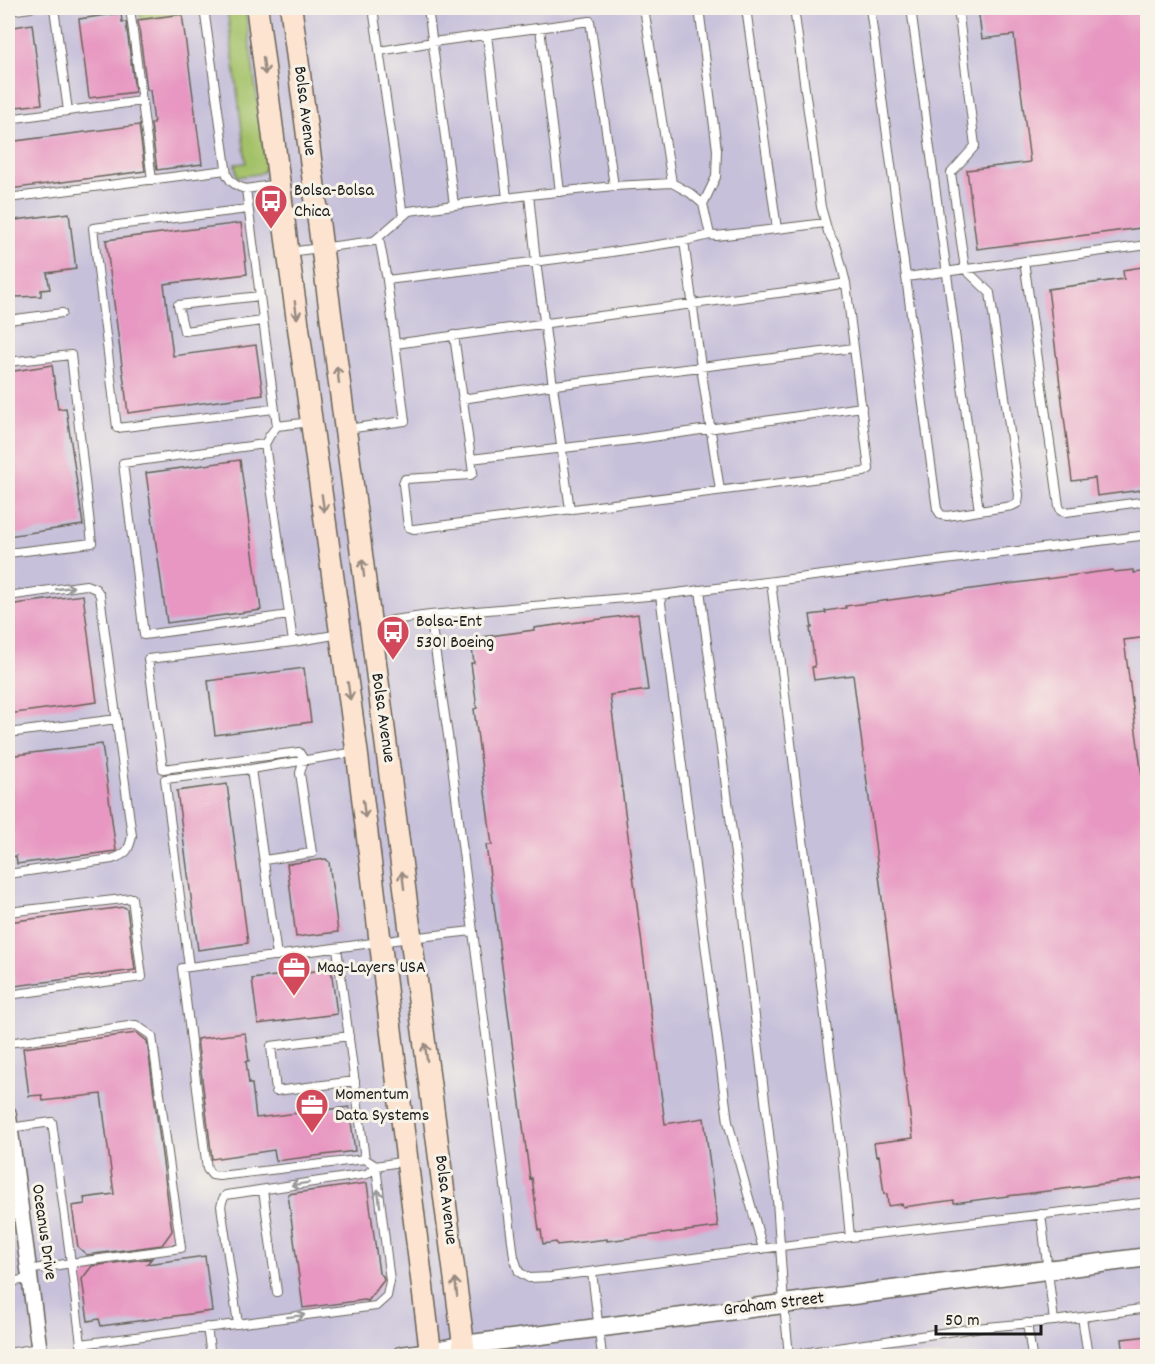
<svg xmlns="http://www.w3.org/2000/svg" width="1155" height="1364" font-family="Dekko,sans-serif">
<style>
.industrial{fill:#c6c0da}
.green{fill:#a3c168;stroke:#606e42;stroke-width:1.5}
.building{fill:#e797c1}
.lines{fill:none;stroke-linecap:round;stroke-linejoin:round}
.service-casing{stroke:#67635a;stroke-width:10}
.minor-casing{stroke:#67635a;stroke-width:18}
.tertiary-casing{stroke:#67635a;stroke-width:21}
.secondary-casing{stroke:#67635a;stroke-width:24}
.service{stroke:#fff;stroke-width:8}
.minor{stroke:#fff;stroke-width:15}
.tertiary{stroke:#fff;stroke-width:18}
.secondary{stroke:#fde4d1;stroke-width:21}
.oneway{stroke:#988a80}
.oneway2{stroke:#999}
.labels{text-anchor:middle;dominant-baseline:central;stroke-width:6;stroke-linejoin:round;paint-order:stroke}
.street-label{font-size:18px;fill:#1c1c1c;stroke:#f7f3e8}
.poi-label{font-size:18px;fill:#1c1c1c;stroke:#f7f3e8;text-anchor:start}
</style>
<rect width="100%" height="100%" fill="#f7f3e8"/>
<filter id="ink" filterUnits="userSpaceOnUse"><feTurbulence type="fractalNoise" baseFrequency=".0167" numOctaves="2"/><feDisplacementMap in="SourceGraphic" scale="12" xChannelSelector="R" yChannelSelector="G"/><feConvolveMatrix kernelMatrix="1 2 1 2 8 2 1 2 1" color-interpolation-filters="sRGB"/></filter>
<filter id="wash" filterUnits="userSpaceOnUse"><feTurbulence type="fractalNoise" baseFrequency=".008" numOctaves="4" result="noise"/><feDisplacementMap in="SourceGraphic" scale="24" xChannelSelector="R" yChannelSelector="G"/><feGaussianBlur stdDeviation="1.35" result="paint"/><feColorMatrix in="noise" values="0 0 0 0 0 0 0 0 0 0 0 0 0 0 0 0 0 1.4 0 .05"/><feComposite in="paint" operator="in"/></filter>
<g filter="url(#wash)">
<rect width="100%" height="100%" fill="#f3e6ce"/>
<path class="industrial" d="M8,8h1139v1348h-1139z"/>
<path class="green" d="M139,8h42l1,6 -41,6z
M227,8h18l21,157 -3,7 -5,2 -21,3 -2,-13 11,-1z"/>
<g id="blocks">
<path class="building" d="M978,8h164l6,43v176l-171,22 -10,-79 63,-8 -16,-127 -32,4z
M121,13l1,9h4l9,70 -46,6 -10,-79z
M182,14l20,150 -45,6 -6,-46 3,-1 -4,-33h-3l-9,-70z
M32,24l10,80 -34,4v-80z
M139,125l6,46 -135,18 -2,-22v-25z
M69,213l7,56 -29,4 3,16 -9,1v6l-25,1 -1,-7 -7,1v-70z
M241,223l6,51 -83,10 9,72 83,-11 7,50 -135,18 -22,-173z
M1142,267l1,9h5v213l-51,7 -2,-18 -23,3 -24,-192 76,-10 -1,-9z
M52,365l6,44 8,-1 17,117 -75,11v-164z
M240,460l21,150 -94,13 -21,-150z
M1113,570l1,2 19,-2 1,3 14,-2v66l-24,3 24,182v356l-194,25v-3l-51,7 -1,-3 -14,2 -1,-12h-3l-5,-39 -3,1 -2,-13 39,-5 -60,-463 -39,5 -2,-13h3l-5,-39h2l-2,-13 16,-2 -1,-2 21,-3 -1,-2z
M83,595l14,107 -89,12v-109z
M638,614l10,76 -38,5 55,429 39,-6 14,109 -111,14v-2l-50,6 -1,-3 -13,2 -2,-14h-2l-7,-52 -2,1 -44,-334h6l-18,-136 3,-1 -6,-45h3l-3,-22 12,-1v-3l51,-7v-2z
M304,668l7,54 -96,13 -7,-54z
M102,744l14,107 -99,13 -1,-8 -8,2v-102z
M227,784l21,159 -50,7 -21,-159z
M326,859l3,3 9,70 -42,5 -9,-73z
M124,907l3,2 8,61 -120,16 -7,-64z
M331,969l6,45 -79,10 -6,-45z
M137,1033l10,8 25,190 -10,14 -75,10 -9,-8 -6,-41 13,-2 -1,-6 30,-4 -13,-100 -58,7 -1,-6 -13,1 -6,-48z
M245,1033l4,28h-3l3,23h3l4,34 93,-11 6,44 -79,10 -2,-11 -62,9 -15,-120z
M367,1183l12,90 4,3 1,4 -16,21 -3,-1 -62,8 -15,-114z
M205,1256l7,55 -111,15 -2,-7 -11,2 -6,-42 10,-13 60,-8 -5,6z
M1148,1336v20h-24l-2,-17z"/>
</g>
</g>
<g filter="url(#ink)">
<use href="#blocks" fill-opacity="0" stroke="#67635a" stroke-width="1.5"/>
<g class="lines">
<g class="service-casing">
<path id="service" d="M54,8l14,103
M130,8l22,172
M204,8l23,167c4,8 10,12 19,14l32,-5
M373,8l30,208
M428,8l26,197
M644,8l28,175
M699,8l18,142 -1,27 -13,27
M794,8l27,199 7,25 9,16 9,35
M870,8l67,501 4,6 6,1 65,-10 6,-3 1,-8 -29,-202 -25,-24 -14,-96 24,-27 -17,-138
M911,8l68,503
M8,11l23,-3
M540,28l20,164
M487,35l20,163
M380,51l53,-9 157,-21 24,165 58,-3 18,10 13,11 7,31 6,1 61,-7 -31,-221
M8,119l134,-18
M246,189l31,237
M529,195l7,67 34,248
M8,198l218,-28
M248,209l-155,19 24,200 157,-19
M777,229l48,-6
M379,238l8,42 218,-27 79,-12 26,-6
M684,241l17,126 19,123
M289,252l85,-11 35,-30 120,-16 85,-9
M1024,261l35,245 2,5 5,1 82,-11
M906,277l242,-32
M260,296l-82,9 6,26 79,-10
M8,320l54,-7
M395,344c140,-20 281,-38 422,-56l29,-5 23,186 -5,3 -36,5 -414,52 -6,-2 -5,-43 2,-5 66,-4 2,-2 -19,-138
M8,362l63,-7 21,188 -84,10
M462,399l85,-13 307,-38
M347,429l58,-8 -18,-141
M265,444l-142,19 21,172 145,-20
M471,459l160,-19 231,-33
M771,582l70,563 9,92
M700,590l40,302 37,308 7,104 5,52
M660,595l68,527 35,127
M8,596l78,-11 10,4 4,6 32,241c-3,14 -5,18 -20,23l-104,15
M430,615l20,134 64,508 5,15 10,6 22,-1 299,-40 298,-35
M371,626l22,-6 37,-5 230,-20 488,-60
M293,642l-28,-198 5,-9 7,-9 34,-4
M8,733l109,-14
M251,769l26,187
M264,860l48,-7 -12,-80 4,-13 -5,-8 -136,17 -15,-110 145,-17 47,-8
M8,912l124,-14 10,79 -134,18
M337,948l28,211
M189,967l-24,-188 86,-10 105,-17
M349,1036l-78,10 5,45 79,-10
M8,1043l128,-18 16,11 29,212 -110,15 -19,-141 -43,6
M406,1161l-30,5 -11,-7 -146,17 -7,-1 -5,-6 -25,-201 228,-30 62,-7
M263,1190l14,102
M1041,1214l13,107 28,-4
M8,1216l13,-2
M28,1270l43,-7 10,81 295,-38 11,-10 3,-15 -14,-115
M592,1272l10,84
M8,1282l21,-3
M1027,1323l5,33
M238,1324l-17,-118 2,-7 3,-4 141,-21 9,-8
M207,1327l4,29
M8,1353l31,-5
M786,1356l30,-5 160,-23 78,-7
M1088,1356l-6,-39 66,-9"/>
</g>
<g class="minor-casing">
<path id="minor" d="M8,1113l32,243"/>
</g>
<g class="tertiary-casing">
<path id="tertiary" d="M401,1356l30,-4 33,-7 684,-88"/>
</g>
<g class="secondary-casing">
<path id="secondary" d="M257,8l31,244 69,500 74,604
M291,8l174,1348"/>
</g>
<use href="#service" class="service"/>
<use href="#minor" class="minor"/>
<use href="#tertiary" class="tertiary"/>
<use href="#secondary" class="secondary"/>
</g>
<defs><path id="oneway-shaft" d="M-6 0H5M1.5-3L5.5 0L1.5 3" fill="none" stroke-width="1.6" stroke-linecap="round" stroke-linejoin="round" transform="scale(1.5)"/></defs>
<g class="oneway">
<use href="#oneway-shaft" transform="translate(264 66) rotate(83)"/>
<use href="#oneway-shaft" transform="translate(296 310) rotate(82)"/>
<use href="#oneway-shaft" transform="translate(338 375) rotate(-97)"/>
<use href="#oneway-shaft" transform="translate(323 503) rotate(82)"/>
<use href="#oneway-shaft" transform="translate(363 568) rotate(-97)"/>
<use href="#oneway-shaft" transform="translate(349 691) rotate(82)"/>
<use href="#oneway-shaft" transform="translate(364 809) rotate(83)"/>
<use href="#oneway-shaft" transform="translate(403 880) rotate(-97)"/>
<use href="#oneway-shaft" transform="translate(426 1052) rotate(-97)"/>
<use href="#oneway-shaft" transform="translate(456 1287) rotate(-97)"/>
</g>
<g class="oneway2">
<use href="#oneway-shaft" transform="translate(65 588) rotate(-8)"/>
<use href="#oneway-shaft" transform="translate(300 1184) rotate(171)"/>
<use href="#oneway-shaft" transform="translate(379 1198) rotate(-97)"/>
<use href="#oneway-shaft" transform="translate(296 1316) rotate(-7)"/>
</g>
</g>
<defs>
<g id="bus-pin" transform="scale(1.725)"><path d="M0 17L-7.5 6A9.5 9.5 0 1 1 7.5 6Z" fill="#d1495b" stroke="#f7f3e8"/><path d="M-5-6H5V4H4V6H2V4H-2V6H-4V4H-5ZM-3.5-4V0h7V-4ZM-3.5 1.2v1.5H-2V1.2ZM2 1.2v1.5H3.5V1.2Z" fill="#fff"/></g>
<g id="office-pin" transform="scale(1.725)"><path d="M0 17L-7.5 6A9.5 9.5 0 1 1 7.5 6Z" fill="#d1495b" stroke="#f7f3e8"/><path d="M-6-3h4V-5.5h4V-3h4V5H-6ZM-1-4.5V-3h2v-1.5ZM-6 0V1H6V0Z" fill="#fff"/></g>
</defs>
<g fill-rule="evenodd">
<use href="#bus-pin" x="271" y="201"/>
<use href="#bus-pin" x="393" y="632"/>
<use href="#office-pin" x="294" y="968"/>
<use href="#office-pin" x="312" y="1105"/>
</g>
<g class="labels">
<g class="street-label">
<text transform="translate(304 111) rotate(83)">Bolsa Avenue</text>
<text transform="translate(382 718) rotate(82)">Bolsa Avenue</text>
<text transform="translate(445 1200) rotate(83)">Bolsa Avenue</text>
<text transform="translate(43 1232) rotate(82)">Oceanus Drive</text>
<text transform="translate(774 1305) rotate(-7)">Graham Street</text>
</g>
<g class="poi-label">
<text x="294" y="191">Bolsa-Bolsa<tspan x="294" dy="21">Chica</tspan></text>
<text x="416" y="622">Bolsa-Ent<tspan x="416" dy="21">5301 Boeing</tspan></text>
<text x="317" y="968">Mag-Layers USA</text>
<text x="335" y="1095">Momentum<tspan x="335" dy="21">Data Systems</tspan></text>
</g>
</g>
<rect width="1155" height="1364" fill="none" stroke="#f7f3e8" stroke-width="30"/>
<path d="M936 1325v9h105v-9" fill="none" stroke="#1c1c1c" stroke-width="3"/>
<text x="945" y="1325" font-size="18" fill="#1c1c1c" stroke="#f7f3e8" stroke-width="4.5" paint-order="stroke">50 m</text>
</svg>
